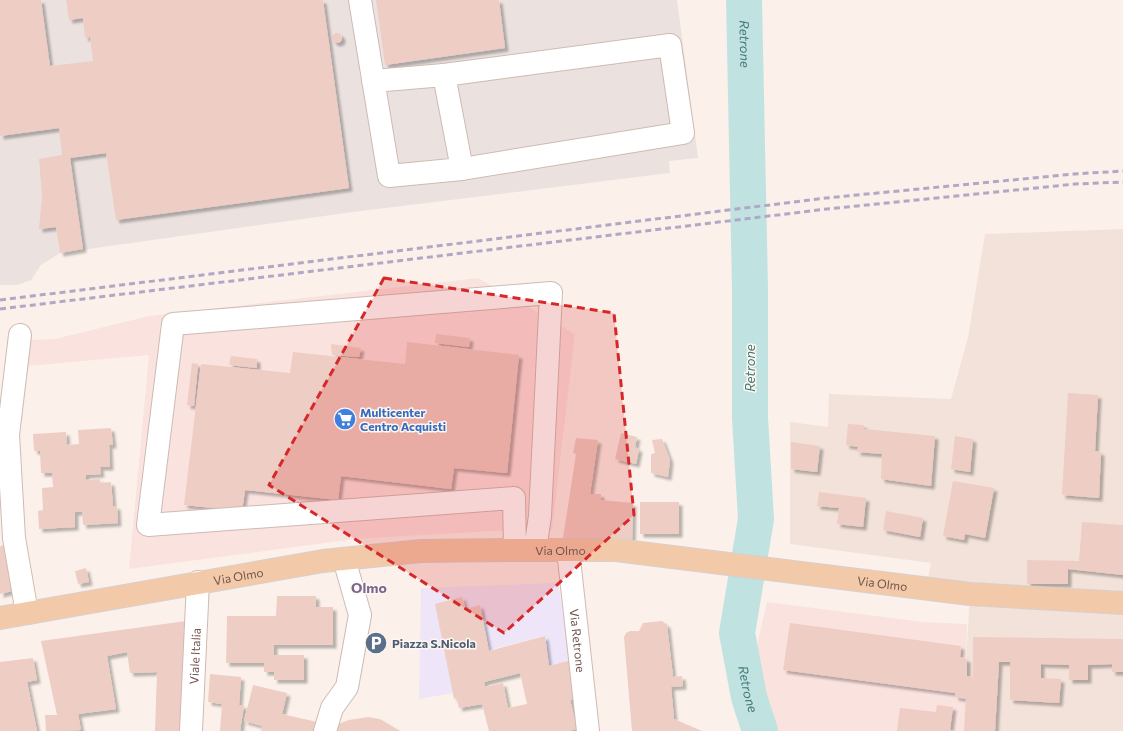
<svg xmlns="http://www.w3.org/2000/svg" width="1123" height="731" font-family="Commissioner,sans-serif">
<style>
.residential{fill:#f2e2d9}
.commercial{fill:#fae2df}
.industrial{fill:#ebe2e0}
.education{fill:#eee6f8}
.lines{fill:none;stroke-linecap:round;stroke-linejoin:round}
.river{stroke:#c0e3e2;stroke-width:36}
.building{fill:#eecdc4;fill-rule:evenodd;filter:url(#shadow)}
.minor-casing{stroke:#cebab3;stroke-width:24}
.major-casing{stroke:#d8cfce;stroke-width:24}
.minor{stroke:#fff;stroke-width:22}
.major{stroke:#f3caa9;stroke-width:22}
.rail{stroke:#b2a8c5;stroke-width:3;stroke-dasharray:6 4;stroke-linecap:butt}
.marked{fill:#d62828;fill-opacity:0.2;stroke:#d62828;stroke-width:3;stroke-dasharray:8 5;stroke-linejoin:round}
.labels{text-anchor:middle;dominant-baseline:central;stroke-width:3;stroke-linejoin:round;paint-order:stroke}
.shop-label{font-size:12px;font-weight:bold;fill:#366cbe;stroke:#fef6f0;text-anchor:start}
.street-label{font-size:12px;fill:#74554f;stroke:#fef6f0}
.service-label{font-size:12px;font-weight:bold;fill:#4e5e75;stroke:#fef6f0;text-anchor:start}
.water-label{font-size:13px;font-style:italic;fill:#447776;stroke:#fef6f0}
.quarter-label{font-size:14px;font-weight:bold;fill:#7a678f;stroke:#fef6f0}
</style>
<defs>
<filter id="shadow"><feDropShadow dx="3.5" dy="3.5" stdDeviation="1" flood-color="#0004"/></filter>
</defs>
<rect width="100%" height="100%" fill="#fbf1ea"/>
<path class="residential" d="M1123,229v502h-161l8,-137 -44,-5 5,-26 -141,-19v-122l38,5 1,-33 122,5 17,-62 17,-103z"/>
<path class="commercial" d="M478,278l97,56 -23,196 -58,1 -139,8 -226,30 20,-214 -121,11 2,-26 25,-1 94,-23z
M767,602l156,20 44,2 -3,107h-186l-21,-51 -3,-22z"/>
<path class="industrial" d="M0,0h677l21,158 -29,3 1,12 -317,39 -293,41 -19,12 -10,15 -14,5h-17z"/>
<path class="education" d="M558,583l13,77 -22,6 -5,-30 -66,17 10,49 -29,6 -2,-10 -3,1 -1,-6 -34,6 2,-111z"/>
<g class="lines">
<path class="river" id="s1" d="M744,0l6,288v130l6,101 -19,114 12,64 11,34"/>
</g>
<path class="building" d="M0,0h41l9,66 43,-5 -3,-24 -5,1 -2,-20 -14,2 -3,-20h257l26,188 -233,32 -10,-67 -36,5 13,91 -23,4 -4,-26 -17,2 3,-32 -3,-38 23,-4 -3,-27 -59,8z
M376,0h123l6,48 -120,17z
M332 38a5 5 0 1 1 10 0a5 5 0 1 1-10 0Z
M436,334l34,4 -1,9 -34,-4z
M407,342l112,13 -12,118 -53,-5 -3,21 -110,-13 -3,24 -93,-10 -3,21 -58,-6 17,-141 89,9 3,-21 112,12z
M331,344l30,4 -2,9 -27,-2z
M231,356l26,3v9l-28,-3z
M192,363l6,1 -4,42 -7,-1z
M1068,393l30,2 -3,56 6,1 -2,46 -37,-3z
M848,424l16,1v4l71,7 -4,50 -50,-7 1,-25 -25,-2 1,-5 -12,-2z
M111,428l2,17h-4l1,22h-10l1,7 -15,1v5l14,-1v4l11,-1 2,24h4l1,17 -35,2 -1,-13h-7v15l-36,2 -1,-18 5,-1 -1,-22 11,-1 -1,-14h-11l-1,-22h-6l-1,-17 33,-2 1,13 12,-1 -1,-14z
M621,433l16,4 -2,10 4,2 -3,15 -21,-5z
M955,436l18,3 -3,33 -19,-3z
M576,438l22,2 -8,54h11v6l32,3 -1,39 -69,-4 13,-84 -3,-1z
M662,439l8,21 -2,17 -17,-4v-19l4,-1 -3,-13z
M791,442l29,4 -3,26 -26,-3z
M953,481l41,7 -9,50 -20,-4 -1,6 -21,-4z
M819,492l47,6 -3,29 -26,-3 2,-16 -22,-2z
M640,502h39v32h-39z
M886,511l37,7 -3,19 -37,-7z
M1082,522l41,3v50l-55,-6v15h-41v-24l52,1z
M9,544l11,45 -20,5v-48z
M86,568l3,14 -11,2 -3,-13z
M277,596h39v11h17v38h-59v10h30v25h-30v-8h-10v-9h-38l1,-47h49z
M462,597l4,12 14,-4 9,46 56,-15 4,30 22,-6 5,39 -6,1 7,29 -9,2h-79l-7,-27 -23,4 -2,-10 -3,1 -19,-95zM520,673l7,31 -19,4 -5,-25 -18,4 -1,-5z
M186,621l-1,110h-30l2,-59 -27,1 -3,-21 -20,4 9,53 -38,5 3,16 -35,1 -1,-16h12l-16,-74z
M662,621l5,4 6,52 9,-1 1,10 -12,1 3,32 28,12h-70l-8,-94 2,-4 4,-2h9l4,-8z
M790,623l171,23 -1,11 7,2v17l6,1v-40l150,2v33h-11v-8l-24,1v15h-19v-15l-28,-1v14l20,1 -2,24 -49,-3v-38h-11l-4,69h-31l2,-32 -11,-2v-4l-172,-23z
M33,658l4,22 -10,2 10,49h-37v-69z
M210,674l31,3 -2,28h5l-4,26h-20l2,-27 -14,-2z
M253,685l34,8 -5,21 35,8 -3,9h-53l1,-5 -18,-5z
M937,705l16,2 -3,23 4,1h-57l3,-23 36,4z
M368,717l12,2 20,12h-68l6,-7 11,-4z"/>
<g class="lines">
<g class="minor-casing">
<g id="minor">
<path d="M360,0l29,176 73,-7 -18,-94 -71,6"/>
<path d="M444,75l226,-30 13,88 -221,36"/>
<path d="M20,335l-12,100 6,103 13,75"/>
<path d="M515,550l-1,-52 -366,27 25,-201 378,-31 -11,223 -5,34"/>
<path id="s2" d="M568,550l20,181"/>
<path id="s3" d="M191,731l7,-149"/>
<path d="M325,731l7,-23 15,-21 13,-72 -16,-56"/>
</g>
</g>
<g class="major-casing">
<g id="major">
<path id="s4" d="M0,618l323,-57 98,-10 86,-1h109l354,44 153,9"/>
</g>
</g>
<use href="#minor" class="minor"/>
<use href="#major" class="major"/>
<path class="rail" d="M0,300l826,-102 248,-24 49,-3
M0,309l827,-100 248,-25 48,-2"/>
</g>
<path class="marked" d="M384,278l230,35 20,202 -130,118 -235,-148z"/>
<defs>
<g id="supermarket-disc" transform="scale(1.15)"><circle r="9.5" fill="#3f7fe0" stroke="#fef6f0"/><path d="M-6-5.5h2.5l.6 2H6L4.5 2H-2.5L-4.4-4H-6ZM-1.5 3.2a1.3 1.3 0 1 0 .1 0ZM3 3.2a1.3 1.3 0 1 0 .1 0Z" fill="#fff"/></g>
<g id="parking-disc" transform="scale(1.15)"><circle r="9.5" fill="#5c6f8a" stroke="#fef6f0"/><path d="M-3.5-5.5H1a3.5 3.5 0 0 1 0 7H-1V5.5H-3.5ZM-1-3.4V-.6H.8a1.4 1.4 0 0 0 0-2.8Z" fill="#fff"/></g>
</defs>
<g fill-rule="evenodd">
<use href="#supermarket-disc" x="345" y="419"/>
<use href="#parking-disc" x="376" y="643"/>
</g>
<g class="labels">
<g class="shop-label">
<text x="360" y="412">Multicenter<tspan x="360" dy="14">Centro Acquisti</tspan></text>
</g>
<g class="street-label">
<text stroke="none"><textPath href="#s4" startOffset="566">Via Olmo</textPath></text>
<text stroke="none"><textPath href="#s4" startOffset="242">Via Olmo</textPath></text>
<text stroke="none"><textPath href="#s4" startOffset="890">Via Olmo</textPath></text>
<text stroke="none"><textPath href="#s2" startOffset="91">Via Retrone</textPath></text>
<text stroke="none"><textPath href="#s3" startOffset="75">Viale Italia</textPath></text>
</g>
<g class="service-label">
<text x="392" y="643">Piazza S.Nicola</text>
</g>
<g class="water-label">
<text stroke="none"><textPath href="#s1" startOffset="44">Retrone</textPath></text>
<text transform="translate(750 368) rotate(-90)">Retrone</text>
<text stroke="none"><textPath href="#s1" startOffset="692">Retrone</textPath></text>
</g>
<g class="quarter-label">
<text x="369" y="587">Olmo</text>
</g>
</g>
</svg>
